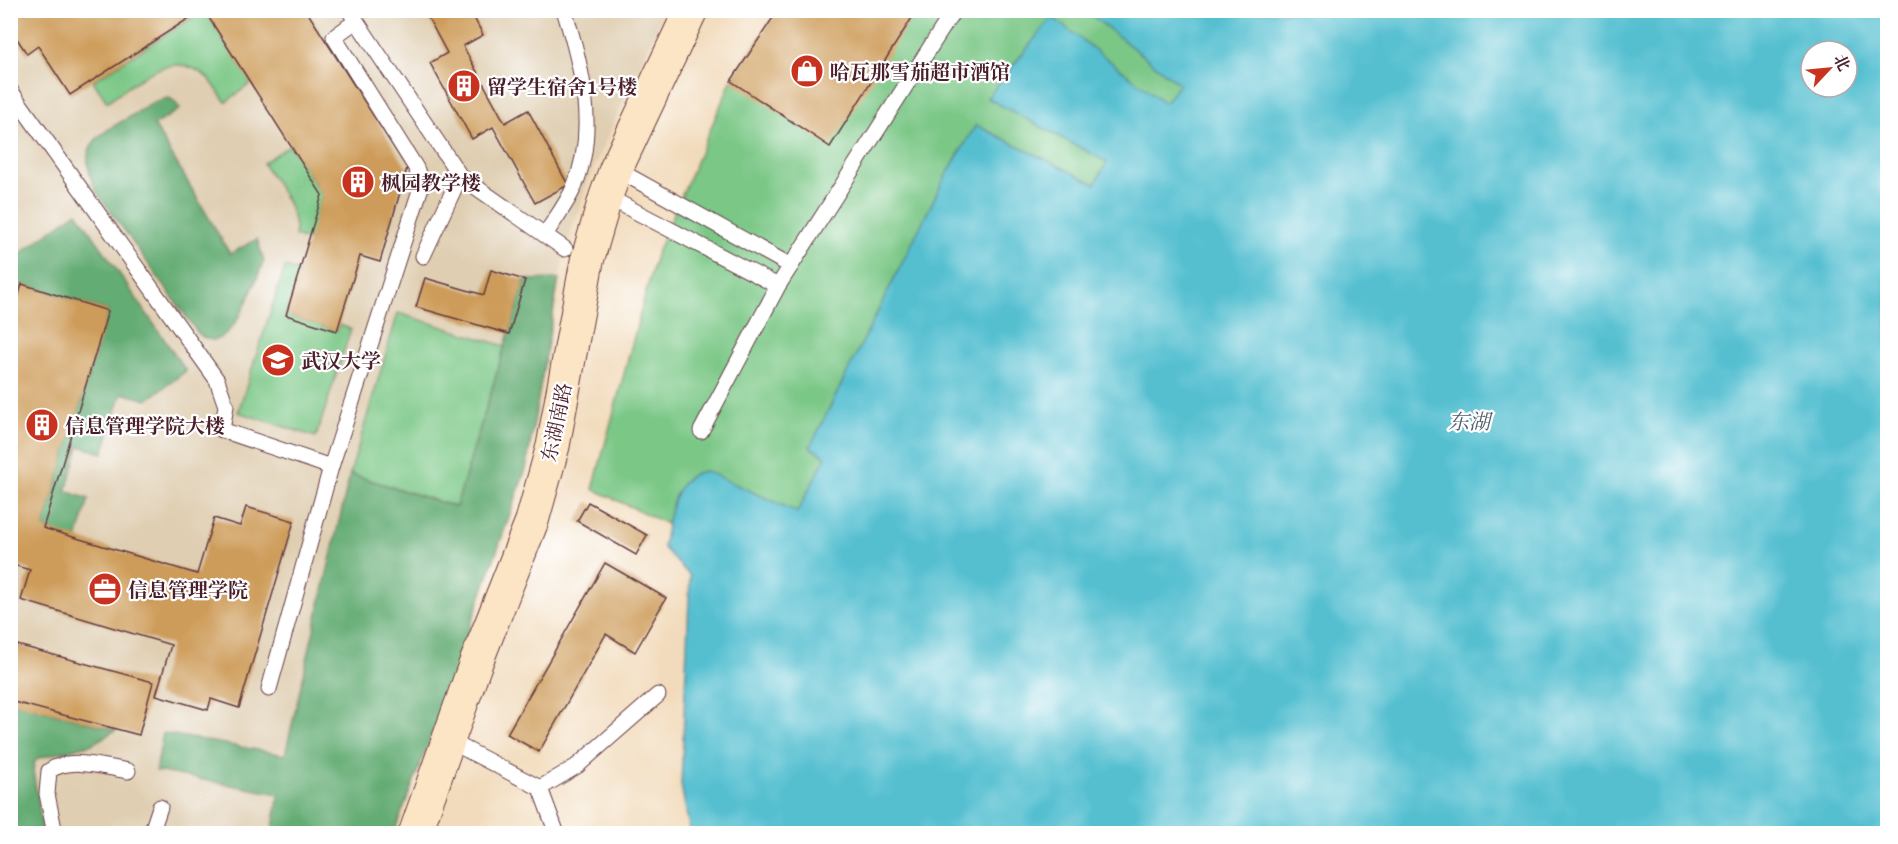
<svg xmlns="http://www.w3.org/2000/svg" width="1898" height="844" font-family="'Gentium Book Plus','Noto Serif SC',serif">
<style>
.built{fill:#dfceb1}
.green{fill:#7ac786;stroke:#627358;stroke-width:1.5}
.forest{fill:#63ac73;stroke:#56664f;stroke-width:1.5}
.water{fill:#54bfd0;stroke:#4f6f7e;stroke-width:1.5;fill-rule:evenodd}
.building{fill:#ce9c5a}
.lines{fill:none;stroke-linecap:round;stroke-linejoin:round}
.lane-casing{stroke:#633b41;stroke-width:17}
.secondary-casing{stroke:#633b41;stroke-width:35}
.lane{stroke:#fff;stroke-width:15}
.secondary{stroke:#fce5c4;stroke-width:33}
.labels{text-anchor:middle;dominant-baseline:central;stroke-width:4.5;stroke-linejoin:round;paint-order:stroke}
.poi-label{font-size:20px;font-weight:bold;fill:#4a1f2b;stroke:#fff;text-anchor:start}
.street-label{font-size:20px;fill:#4a1f2b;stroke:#fff}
.water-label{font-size:21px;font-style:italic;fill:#4e5f6d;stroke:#fff}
</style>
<rect width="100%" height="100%" fill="#fff"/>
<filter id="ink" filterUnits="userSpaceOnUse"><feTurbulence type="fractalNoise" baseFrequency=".0167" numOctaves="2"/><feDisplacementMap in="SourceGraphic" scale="12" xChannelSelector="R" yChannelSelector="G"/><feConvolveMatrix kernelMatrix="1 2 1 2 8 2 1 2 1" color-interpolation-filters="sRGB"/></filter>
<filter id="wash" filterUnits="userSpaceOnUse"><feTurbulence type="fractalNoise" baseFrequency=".008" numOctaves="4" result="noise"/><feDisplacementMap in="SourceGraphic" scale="24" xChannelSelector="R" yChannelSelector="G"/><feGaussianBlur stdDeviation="1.35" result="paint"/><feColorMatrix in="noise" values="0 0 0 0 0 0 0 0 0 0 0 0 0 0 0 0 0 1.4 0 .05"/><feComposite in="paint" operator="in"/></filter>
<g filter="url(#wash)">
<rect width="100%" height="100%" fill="#f2dbbc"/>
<path class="built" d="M10,11h655l-75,165 -20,59 -11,44 -33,190 -95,268 -37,96h-383z"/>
<path class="green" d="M204,10l47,73 -25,19c-6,-7 -11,-16 -17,-23 -36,-34 -71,2 -102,23l-14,-21z
M778,11h724l-518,662 -391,-184 63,-234 75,-174z
M290,145l32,50 -13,46 -14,-5c2,-28 -18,-50 -32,-73z
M285,267l15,5 -14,43 51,16 2,-6 12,4 -35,108 -78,-25z
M398,313l107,33 -49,161 -106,-33z"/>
<path class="forest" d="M169,98l5,3 6,8 -26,16 76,129 27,-15 7,22c-9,19 -34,103 -66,72l-102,-142c-20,-46 -2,-53 35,-75 12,-7 24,-17 38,-18z
M77,212l109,159 -39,29 -25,-7 -19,60 -24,-7 -13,45 23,8 -12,40 -34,-11 65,-217 -86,-27 -9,33 -2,-1 -1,-62 4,4z
M559,279l-33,190 -95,268 -37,96h-122l7,-39 -123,-23 7,-38 122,22 65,-281 106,33 69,-227z
M10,701l106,29 -24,14 -53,14 -4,3 -2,9 10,63h-32z"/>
<path class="water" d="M1086,11h801v822h-1197l-9,-48 9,-209 -27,-29c6,-27 8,-73 43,-76l91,41 29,-55 -16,-10 135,-270 31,-52 119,59 12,-22 -120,-64 65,-81 113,86 14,-19zM1811,51h36v36h-36z"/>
<g id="blocks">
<path class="building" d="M18,10h184l-132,85 -32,-49 -11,8 -17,-26v-12z
M204,10h102l101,158 -27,94 -20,-6 -23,75 -51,-16 36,-120z
M424,10h46l13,25 -20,11 42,77 23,-13 40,75 -33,18 -42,-76 -21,12 -42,-76 17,-10z
M778,10h139l-87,137 -99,-66z
M491,270l34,10 -16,54 -93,-27 9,-29 59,17z
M22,284l86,27 -65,217 154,46 17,-56 26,8 6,-19 48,14 -55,187 -28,-9 -3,11 -52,-15 15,-50 -150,-45 9,-30 -20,-6v-239z
M588,502l59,33 -11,20 -59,-34z
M605,563l61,35 -31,54 -29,-18 -67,118 -32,-18z
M10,643l143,39 -14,53 -129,-34z"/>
</g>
</g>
<g filter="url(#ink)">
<use href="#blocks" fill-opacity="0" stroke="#633b41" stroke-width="1.5"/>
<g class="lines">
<g class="lane-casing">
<path id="lane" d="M349,10l111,166 105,73
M10,90l207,290 9,26 -4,24 109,37
M616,169l175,97
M606,196l172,90
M545,235c9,-15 22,-31 29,-48 24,-56 8,-121 -10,-177
M423,256l37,-80
M701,431l77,-145 176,-276
M269,689l62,-222 91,-283 -6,-16 -10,-16 -72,-115 22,-16
M448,740l92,48 17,46
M540,788l37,-22 81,-71
M55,834l-8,-40 2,-23c22,-15 54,-4 79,0
M151,834l9,-27"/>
</g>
<g class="secondary-casing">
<path id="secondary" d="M415,834l60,-169 57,-144 21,-75 34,-185 19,-65 10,-27 75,-159"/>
</g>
<use href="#lane" class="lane"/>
<use href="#secondary" class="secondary"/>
</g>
</g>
<defs>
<g id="shop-disc" transform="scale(1.725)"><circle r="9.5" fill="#c8321e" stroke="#fff"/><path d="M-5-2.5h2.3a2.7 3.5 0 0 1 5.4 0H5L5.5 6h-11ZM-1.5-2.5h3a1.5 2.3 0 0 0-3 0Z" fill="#fff"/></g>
<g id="building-disc" transform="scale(1.725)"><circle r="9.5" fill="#c8321e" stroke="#fff"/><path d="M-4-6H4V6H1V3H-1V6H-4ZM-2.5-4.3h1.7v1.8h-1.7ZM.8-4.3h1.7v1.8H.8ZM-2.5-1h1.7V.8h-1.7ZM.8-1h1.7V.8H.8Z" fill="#fff"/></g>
<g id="university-disc" transform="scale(1.725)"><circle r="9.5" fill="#c8321e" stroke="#fff"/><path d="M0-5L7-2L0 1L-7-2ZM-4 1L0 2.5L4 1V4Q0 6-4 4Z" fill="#fff"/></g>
<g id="office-disc" transform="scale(1.725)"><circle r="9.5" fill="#c8321e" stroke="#fff"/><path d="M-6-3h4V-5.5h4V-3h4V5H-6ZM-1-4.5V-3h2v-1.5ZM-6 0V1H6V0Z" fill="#fff"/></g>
</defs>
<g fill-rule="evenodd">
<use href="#shop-disc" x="807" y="71"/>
<use href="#building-disc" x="464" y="86"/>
<use href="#building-disc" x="358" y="182"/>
<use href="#university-disc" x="278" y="360"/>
<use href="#building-disc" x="42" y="425"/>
<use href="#office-disc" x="105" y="589"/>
</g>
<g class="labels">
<g class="poi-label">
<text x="830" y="71">哈瓦那雪茄超市酒馆</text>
<text x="487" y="86">留学生宿舍1号楼</text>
<text x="381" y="182">枫园教学楼</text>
<text x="301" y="360">武汉大学</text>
<text x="65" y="425">信息管理学院大楼</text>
<text x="128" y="589">信息管理学院</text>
</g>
<g class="street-label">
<text transform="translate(556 422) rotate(-78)">东湖南路</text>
</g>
<g class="water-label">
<text x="1469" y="421">东湖</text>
</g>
</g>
<rect width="1898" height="844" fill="none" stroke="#fff" stroke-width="36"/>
<g transform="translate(1829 69) rotate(64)"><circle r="28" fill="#ffffff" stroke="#b7a5aa" stroke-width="1.5"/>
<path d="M0-4.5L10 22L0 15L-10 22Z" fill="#c8321e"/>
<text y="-9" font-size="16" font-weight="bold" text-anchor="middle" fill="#4a1f2b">北</text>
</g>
</svg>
